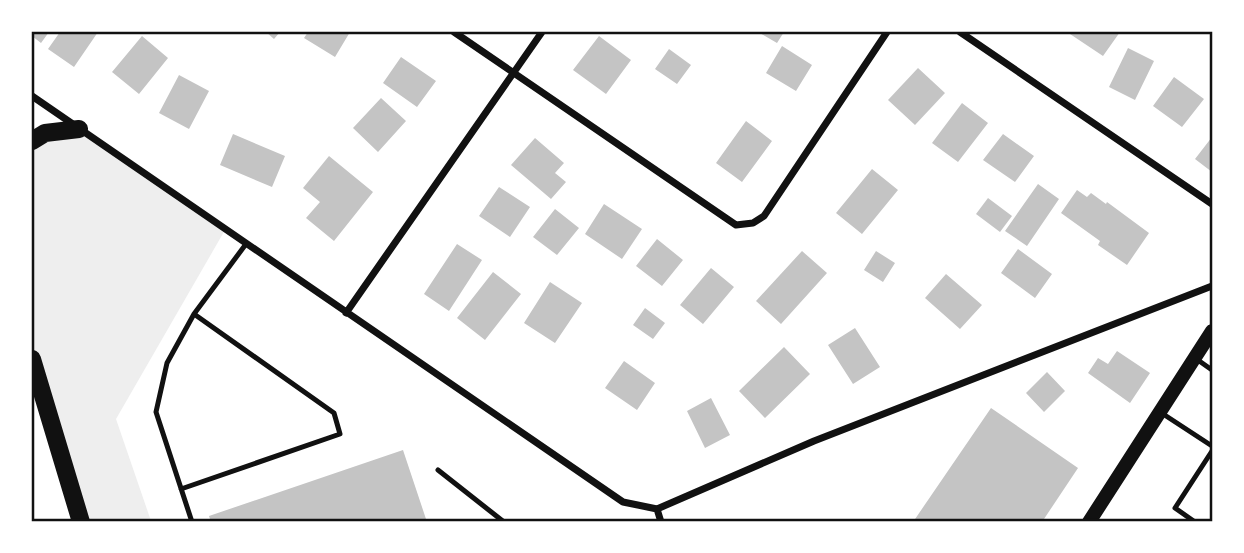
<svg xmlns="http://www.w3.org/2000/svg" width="1244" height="553" font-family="'Fira Sans Condensed',sans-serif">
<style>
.green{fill:#eee}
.building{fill:#c4c4c4}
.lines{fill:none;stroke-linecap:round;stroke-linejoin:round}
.service{stroke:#111;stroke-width:5}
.minor{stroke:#111;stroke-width:7}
.secondary{stroke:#111;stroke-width:14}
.primary{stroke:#111;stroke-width:18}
.neatline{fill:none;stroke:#111;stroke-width:2.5}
</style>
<rect width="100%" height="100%" fill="#fff"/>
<path class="green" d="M73,125l152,105 -109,189 35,102h-70l-49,-162v-215z"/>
<path class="building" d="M32,32h17l-8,11 -9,-7z
M60,32h38l-24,35 -26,-18z
M266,32h14l-6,7z
M308,32h42l-15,25 -31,-19z
M758,32h26l-7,11z
M1067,32h53l-17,24z
M142,36l26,22 -29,36 -27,-22z
M599,36l32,24 -25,34 -33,-24z
M782,46l30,19 -16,26 -30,-18z
M1128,48l26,13 -19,39 -26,-13z
M669,49l22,16 -14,19 -22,-15z
M401,57l35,24 -19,26 -34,-24z
M918,68l27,25 -30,32 -27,-25z
M179,75l30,16 -20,38 -30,-16z
M1174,77l30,22 -22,28 -29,-21z
M381,98l25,23 -28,31 -25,-24z
M962,103l26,20 -30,39 -26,-19z
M746,121l26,20 -30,41 -26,-19z
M233,134l52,22 -13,31 -52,-22z
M1003,134l31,22 -19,26 -32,-22z
M1212,137v35l-17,-13z
M535,138l29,25 -9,10 11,9 -15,17 -40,-34z
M329,156l44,36 -39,49 -28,-23 14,-16 -17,-14z
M872,169l26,21 -36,44 -26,-21z
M1038,184l21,15 -32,47 -22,-15z
M499,187l31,20 -20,30 -31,-21z
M1077,190l10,7 4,-4 15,11 1,-2 42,31 -22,32 -29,-20 2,-4 -39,-28z
M988,198l24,18 -12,16 -24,-18z
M604,204l38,25 -20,30 -37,-25z
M555,209l24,19 -22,27 -24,-18z
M657,239l26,21 -21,26 -26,-20z
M457,244l25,16 -33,51 -25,-17z
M1018,249l34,25 -17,24 -34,-25z
M802,251l25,22 -46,51 -25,-23z
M876,251l19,12 -12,19 -19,-12z
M711,268l23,19 -31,37 -23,-19z
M493,272l28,22 -36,46 -28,-22z
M946,274l36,31 -22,24 -35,-31z
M550,282l32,21 -27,40 -31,-20z
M645,308l20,15 -12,16 -20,-14z
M855,328l25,39 -27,17 -25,-39z
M784,347l26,27 -45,44 -26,-27z
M1117,351l33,22 -20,30 -42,-30 10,-15 10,6z
M624,361l31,22 -18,27 -32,-22z
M1047,372l18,19 -21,21 -18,-19z
M711,398l19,37 -25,13 -18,-37z
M991,408l87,60 -36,54h-129z
M403,450l24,72h-216l-2,-6z"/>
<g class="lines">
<path class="service" d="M1195,358l17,12
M1160,412l52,34
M438,470l66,52
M181,489l159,-55 -6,-21 -140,-99
M192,522l-36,-110 11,-49 27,-49 52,-70
M1195,522l-20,-14 37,-57"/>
<path class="minor" d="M454,32l282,193 17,-2 11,-7 123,-184
M960,32l252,172
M32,96l591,406 34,7
M346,313l196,-281
M657,509l157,-68 398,-155
M657,509l4,13"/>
<path class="secondary" d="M1089,522l123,-191"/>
<path class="primary" d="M32,141l13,-8 34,-4
M32,359l49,163"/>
</g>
<rect width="1244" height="553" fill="none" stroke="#ffffff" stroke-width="66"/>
<rect x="33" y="33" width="1178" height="487" class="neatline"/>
</svg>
